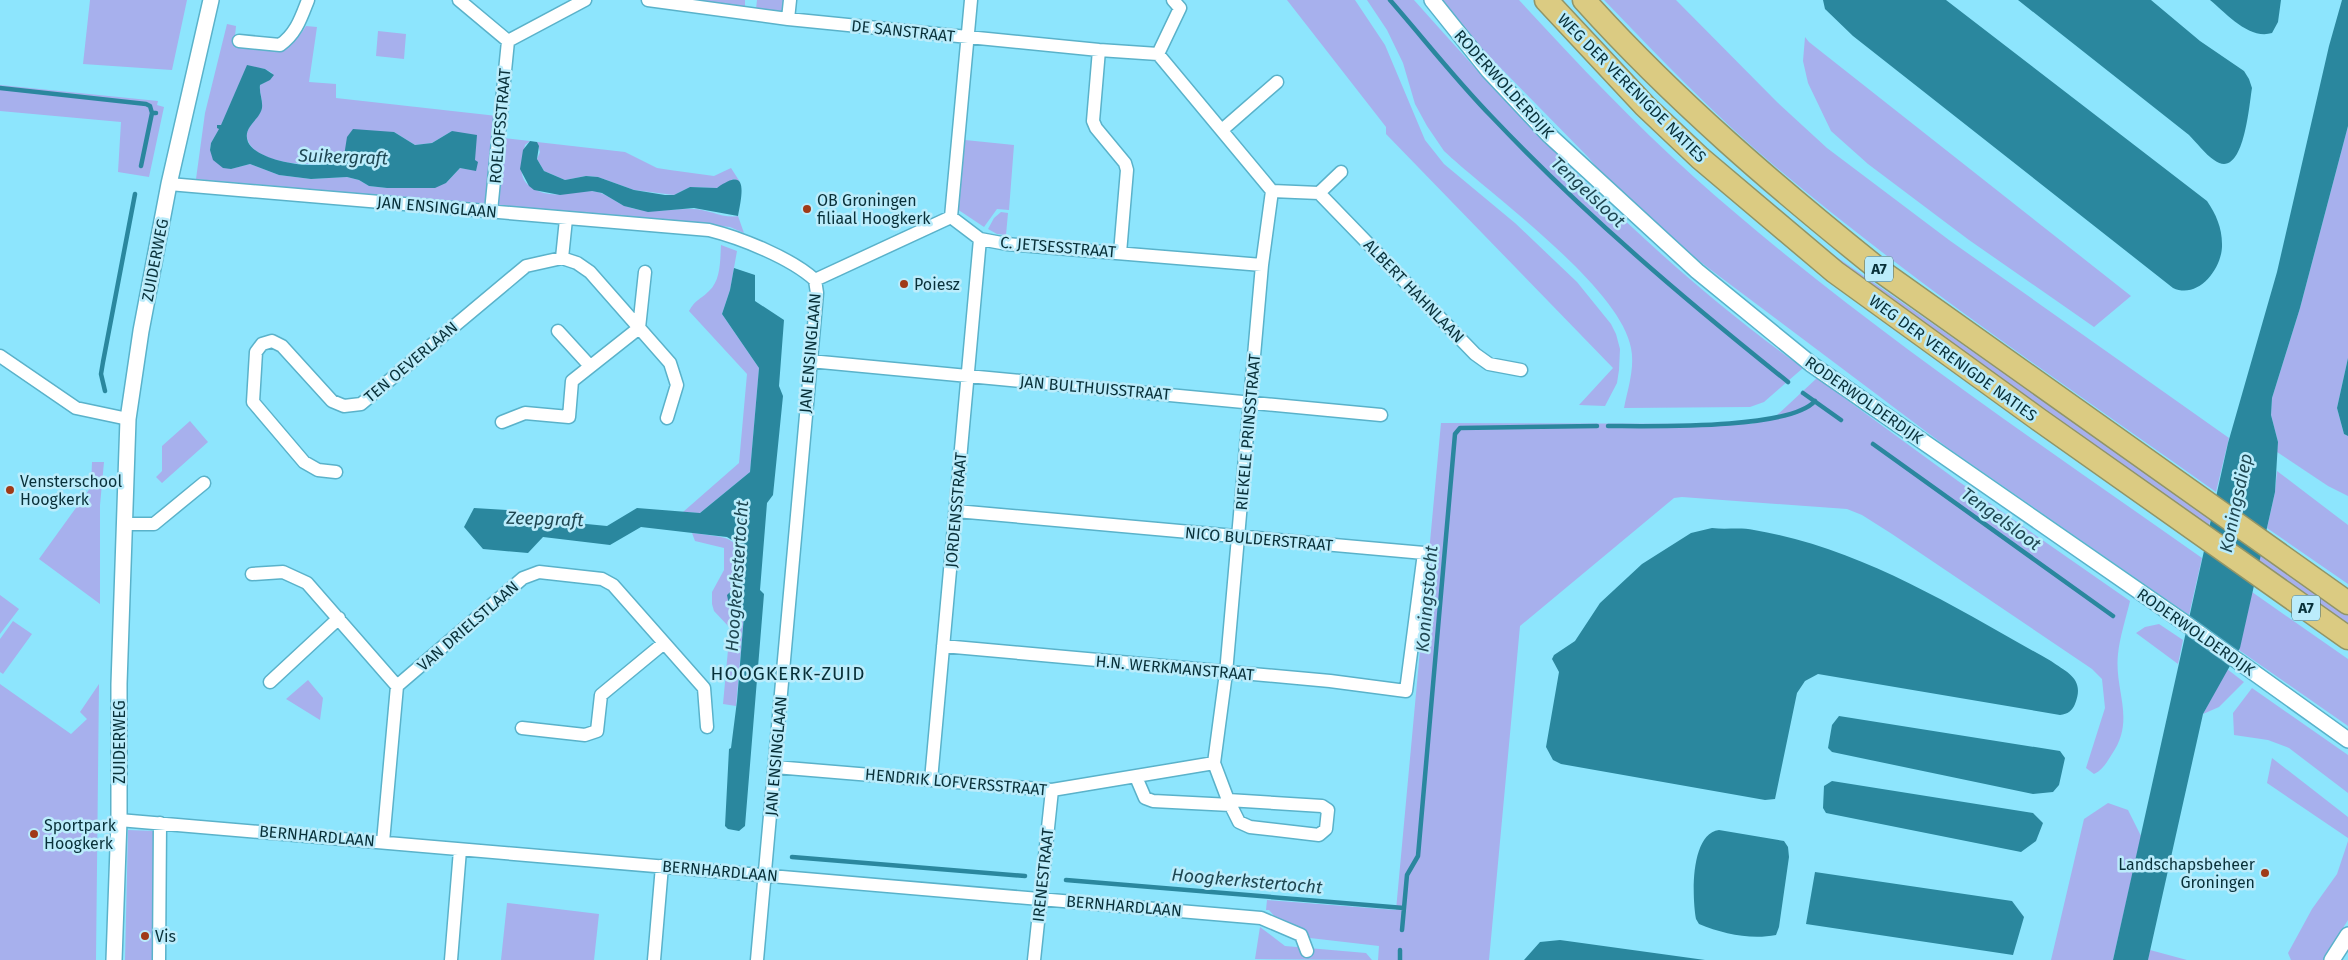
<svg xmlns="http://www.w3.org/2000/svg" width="2348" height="960" font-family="'Fira Sans',sans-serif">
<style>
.green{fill:#a7b0ed;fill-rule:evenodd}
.water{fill:#2a879e}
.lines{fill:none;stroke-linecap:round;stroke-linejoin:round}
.stream{stroke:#2a879e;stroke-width:4.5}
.minor-casing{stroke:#5ab2ca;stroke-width:15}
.tertiary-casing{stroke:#5ab2ca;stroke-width:18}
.motorway-casing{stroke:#919568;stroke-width:25}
.minor{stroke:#fff;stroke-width:12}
.tertiary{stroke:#fff;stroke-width:15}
.motorway{stroke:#dbcb82;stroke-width:22}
.poi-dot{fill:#a03a17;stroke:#bbecfb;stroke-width:2}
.labels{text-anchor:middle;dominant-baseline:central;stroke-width:5;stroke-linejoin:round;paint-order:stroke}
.shield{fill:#bbecfb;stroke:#3e6873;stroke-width:1}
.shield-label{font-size:15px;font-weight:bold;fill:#083039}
.street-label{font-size:16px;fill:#083039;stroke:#bbecfb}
.poi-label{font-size:16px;fill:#083039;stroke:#bbecfb;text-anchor:start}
.water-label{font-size:18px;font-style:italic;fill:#1f4752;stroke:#bbecfb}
.quarter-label{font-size:19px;letter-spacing:1px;fill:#083039;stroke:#bbecfb}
</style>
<rect width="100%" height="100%" fill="#8de5fd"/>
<path class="green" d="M90,0h97l-15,70 -89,-6z
M700,0h45v8l-46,-4z
M757,0h28l-1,12 -28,-3z
M1287,0h68l30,45 40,95 19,24 71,59 62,59 34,42 5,10 4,15 -1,21 -2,13 -12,23 -26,-1 34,-37 -227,-234v-7z
M1367,0h47c118,133 243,264 389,368l-39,34 -14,5 -126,1c4,-20 11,-40 7,-60 -11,-61 -140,-153 -187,-197l-17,-25 -12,-22 -12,-41 -16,-33z
M1440,0h79c56,61 113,121 175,177 158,141 335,259 508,381l-13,57 -241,-167 -241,-181 -58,-46 -41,-40 -20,-24 -108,-110z
M1604,0h72l101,102 50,46 122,92 280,198 -13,54c-148,-105 -300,-207 -439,-324 -62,-52 -117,-110 -173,-168z
M227,24l9,2 -2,20c34,3 52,13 72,-20l11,1 -8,55 27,2v14l161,18 -5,51 -8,38 -288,-26 9,-66zM247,66l18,3 7,4 -5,8 -7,4c-1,8 3,15 2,22 -2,13 -20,20 -14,34 9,24 74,28 93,19l6,-12v-11l47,-5 21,13 17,-2 20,-12 24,31v8l-16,-2 -14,15 -59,5 -18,-2 -10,-6 -12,-3 -36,2 -32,-4 -29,-11 -20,5 -20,-19 1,-7 9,-15z
M378,31l28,3 -2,25 -28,-3z
M1805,37l4,5 322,254 -37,31 -125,-87 -101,-76 -37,-33 -23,-48 -5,-22z
M0,85l158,16 -1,4 7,2 -15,70 -31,-5 3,-50 -121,-11z
M2348,126v232l-11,50 7,26 4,2v60l-20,-10 -51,-34 1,-10 -7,-27 1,-17 28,-90z
M504,138l26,3 -5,4c-2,14 -9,33 6,42 21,14 39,4 60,4 13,0 22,10 34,15 24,9 44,2 68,3 15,0 31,10 45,7l6,17 -14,-6 -233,-21z
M965,140l49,5 -5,65 -12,-1 -13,18 -27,-18z
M537,142l88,10 32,16 13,2 44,6 17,-8 9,14 -6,-3 -17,9 -27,-1 -16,8 -40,-5 -36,-13 -12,-1 -21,4 -21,-9 -7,-12 3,-7z
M1001,212l7,1 -2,22 -9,-1 -9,-5 6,-11z
M721,245l16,6 -7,39 -8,24 37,54 -9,104 -50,41 -17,-1 56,-49 8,-89 -58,-63c7,-12 11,-11 20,-20 12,-11 11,-30 12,-46z
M1825,249l386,268 -3,13 -353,-254z
M1817,378l141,103 172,120c-4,17 -10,35 -12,53 -4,37 18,65 -6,100 -5,8 -9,16 -18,20l-8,-6 19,-60 -3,-29 -10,-10 -200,-135 -30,-19 -15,-6 -165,-12 -8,1 -154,128 -31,334h-111l1,-14 -69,-8 -21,-5 -20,-23h-3l1,-10 129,10 45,-487 310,1 25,-8z
M190,421l18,21 -46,41 -6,-6 6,-6v-25z
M92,462h12l-4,43v99l-61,-45 52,-72z
M2277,471l71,54v59l-81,-56 8,-36z
M692,533c48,6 49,3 44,53l-5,4 -2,15 15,10 -8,91 -13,-2 7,-76 -16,-17 -2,-7v-12l12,-22v-22l-29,-7z
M2261,552l87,62v15l-90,-64z
M2252,592l96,67v67l-109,-76z
M0,595l19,14 -19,25z
M13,621l19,13 -29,40 -3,-2v-33z
M2159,624l24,16 -5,24 -42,-31 9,-6z
M2227,669l17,13 -25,25 -16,7z
M308,680l15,18 -3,22 -34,-21z
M0,684l71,50 16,-15 -7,-7 19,-28 -3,276h-96z
M2252,688l96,67v38l-59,-45 -21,-8 -34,-5 -1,-22z
M2272,758l76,59v21l-81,-55z
M2108,803l20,7 13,26 -28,124h-62l33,-141z
M128,830l27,1 -1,129h-29z
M2348,841v79l-25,40h-32l-3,-7 24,-44 25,-35z
M507,903l92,11 -5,46h-93z
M1260,927l25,19 81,7 6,7 -117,-1z
M2150,950l37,10h-39z"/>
<path class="water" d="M1823,0h123l261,201c9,13 15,27 15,43 1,23 -23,56 -49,44l-320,-252 -28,-27z
M2018,0h133l49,41 44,30 5,8 3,9c-3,17 -8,94 -38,72 -9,-6 -17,-17 -25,-25z
M2210,0h71l-3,22 -6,11c-23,7 -46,-20 -62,-33z
M2342,0h6v126l-48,182 -28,90 -1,17 7,27 -3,50 -35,156 -37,66 -55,246h-35l115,-517 49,-171 52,-226z
M247,65l18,4 9,6 -4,5 -10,5c-1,8 3,15 2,23 -2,12 -20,19 -14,34 9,21 82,32 96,14l3,-19 6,-8 41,3 21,13 17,-2 20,-12 25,4 -2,25 3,2 -2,9 -16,-3 -14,15 -11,5h-48l-18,-2 -10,-6 -12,-3 -36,2 -32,-4 -29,-11 -19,5 -8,-1 -10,-8 -3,-10 1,-7 8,-14 -2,-1v-3h4z
M530,141l7,1 2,4 -2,13 7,12 21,9 21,-4 12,1 36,13 31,5h9l16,-8 27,1c32,-23 25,6 21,28l-44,-8 -46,4 -24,-6 -22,-13 -10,-2 -32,4 -26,-5 -5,-4 -9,-17 3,-19z
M734,268l21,7v26l29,19 -5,66 4,10 -10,99 -6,8 -7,87 4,4 -19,232 -6,5 -11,-2 -3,-3 4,-77 2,-1 6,-47 7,-86 -15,-10 -2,-10 9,-9 4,-32 -5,-12 -8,-5 -86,-10 -31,18 -67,-8 -15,16 -45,-4 -19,-22 10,-19 33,2 18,8 82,8 30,-18 63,5 50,-41 9,-104 -37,-54 8,-24z
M2348,358v78l-4,-2 -7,-26z
M1712,528c14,2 28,-1 42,2 108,18 202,78 297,131 17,12 34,18 24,43 -3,7 -7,10 -15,11l-242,-41 -13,7 -8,12 -22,106 -10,1 -204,-36 -8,-4 -7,-13 13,-75 -7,-13 2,-4 21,-14 25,-38 42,-39 49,-31z
M1839,716l221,35 5,7 -6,27 -6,7 -20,2 -201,-42 -4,-4 4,-23z
M1832,781l201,32 10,10 -7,18 -15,11 -195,-39 -3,-5 1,-22z
M1719,830l65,11 4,6 1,10 -10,70 -3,8c-25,5 -53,-1 -77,-11l-3,-5c-4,-22 -6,-85 23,-89z
M1815,872l197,29 12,16 -11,38 -207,-31z
M1560,940l145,20h-181l16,-18z"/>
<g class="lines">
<path class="stream" d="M1390,0c34,39 66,80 102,117 93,98 191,181 296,265
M0,88l146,16 4,2 2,7h4
M141,166l11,-53
M105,391l-4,-17 2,-12 32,-168
M1803,393l38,27
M1608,426c42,0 181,4 207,-25
M1873,444l240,172
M792,857l233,19
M1066,880l338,28 -2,22
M1404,908l3,-33 11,-19 37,-422 5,-6 137,-2
M1400,960v-10"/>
<g class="minor-casing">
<path id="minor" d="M459,0l49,41 77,-41
M648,0l140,19 311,31 59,4
M1173,0l7,8 -22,46 114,137 47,2
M788,19l2,-19
M239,41l41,4c16,-11 21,-27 28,-45
M1099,50l-6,71 3,7 29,35 2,7 -7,83
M1222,130l55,-48
M1341,172l-22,21 156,161 14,10 32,6
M169,184l540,46c32,8 82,28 106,50l2,13 -60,667
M491,211l17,-170
M951,217l20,-217
M562,258l4,-39
M815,280l136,-63 29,22 27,5 255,21
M558,331l32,35
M0,356l76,52 52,11
M810,361l571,54
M502,422l23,-9 44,4 3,-36 67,-53 6,-56
M336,472l-18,-2 -14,-8 -51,-60 3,-50 6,-8 10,-3 10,5 50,55 12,5 17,-2 165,-138 36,-8 15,5 13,9 80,91 7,22 -10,33
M124,524h30l50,-41
M252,574l31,-2 24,11 90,103
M943,646l387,35 76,10 18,-138 -468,-42
M270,682l69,-64
M522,728l63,7 12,-4 4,-36 63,-52
M775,767l277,23 162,-27
M1136,777l9,21 8,3 78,4
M931,780l49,-541
M1228,800l11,22 11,5 69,8 7,-6 2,-19 -6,-4 -94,-6 -14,-37 12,-90 36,-408 10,-74
M119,820l1142,98 40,17 6,16
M383,842l14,-156 126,-108 16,-6 63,7 11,6 91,103 3,39
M159,960l1,-137
M451,960l9,-110
M654,960l8,-94
M1034,960l18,-170"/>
</g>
<g class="tertiary-casing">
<path id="tertiary" d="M1432,0l56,70 61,65 148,136 114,93 371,257 166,119
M114,960l5,-140v-136l9,-265 13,-88 28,-147 42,-184
M2332,960l16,-25"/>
</g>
<g class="motorway-casing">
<path id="motorway" d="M1546,0l99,106 55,52 135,114 203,147 310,219
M1584,0c90,100 192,187 298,272l466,331"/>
</g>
<use href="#minor" class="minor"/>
<use href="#tertiary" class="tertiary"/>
<use href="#motorway" class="motorway"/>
</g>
<g class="poi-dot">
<circle cx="807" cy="209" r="5"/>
<circle cx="904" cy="284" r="5"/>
<circle cx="10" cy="490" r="5"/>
<circle cx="34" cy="834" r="5"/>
<circle cx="2265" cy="873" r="5"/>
<circle cx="145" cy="936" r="5"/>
</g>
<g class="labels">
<g class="shield">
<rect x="1865" y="256.5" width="28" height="25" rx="4"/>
<rect x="2292" y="595.5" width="28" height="25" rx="4"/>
</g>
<g class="shield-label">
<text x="1879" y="269">A7</text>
<text x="2306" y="608">A7</text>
</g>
<g class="street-label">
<text transform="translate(903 31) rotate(6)">DE SANSTRAAT</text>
<text transform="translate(1504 84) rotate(48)">RODERWOLDERDIJK</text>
<text transform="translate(1632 88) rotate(45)">WEG DER VERENIGDE NATIES</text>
<text transform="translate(500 126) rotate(-85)">ROELOFSSTRAAT</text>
<text transform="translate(437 207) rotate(5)">JAN ENSINGLAAN</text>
<text transform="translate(1058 247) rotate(5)">C. JETSESSTRAAT</text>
<text transform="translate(155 260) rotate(-79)">ZUIDERWEG</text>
<text transform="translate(1414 291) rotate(46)">ALBERT HAHNLAAN</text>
<text transform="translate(810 353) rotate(-85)">JAN ENSINGLAAN</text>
<text transform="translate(1953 358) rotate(36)">WEG DER VERENIGDE NATIES</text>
<text transform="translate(411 362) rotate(-40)">TEN OEVERLAAN</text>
<text transform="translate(1095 388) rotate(5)">JAN BULTHUISSTRAAT</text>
<text transform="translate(1864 400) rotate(35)">RODERWOLDERDIJK</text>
<text transform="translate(1248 432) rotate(-85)">RIEKELE PRINSSTRAAT</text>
<text transform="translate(956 510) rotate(-85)">JORDENSSTRAAT</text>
<text transform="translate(1259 539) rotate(5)">NICO BULDERSTRAAT</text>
<text transform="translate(468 626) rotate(-41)">VAN DRIELSTLAAN</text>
<text transform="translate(2196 632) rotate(35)">RODERWOLDERDIJK</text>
<text transform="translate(1175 668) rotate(5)">H.N. WERKMANSTRAAT</text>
<text transform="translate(119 742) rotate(-90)">ZUIDERWEG</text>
<text transform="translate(776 756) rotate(-85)">JAN ENSINGLAAN</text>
<text transform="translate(956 782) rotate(5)">HENDRIK LOFVERSSTRAAT</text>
<text transform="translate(317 836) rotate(5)">BERNHARDLAAN</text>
<text transform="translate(720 871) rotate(5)">BERNHARDLAAN</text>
<text transform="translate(1043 875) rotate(-84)">IRENESTRAAT</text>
<text transform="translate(1124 906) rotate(5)">BERNHARDLAAN</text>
</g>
<g class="poi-label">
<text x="817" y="200">OB Groningen<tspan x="817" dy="18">filiaal Hoogkerk</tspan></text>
<text x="914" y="284">Poiesz</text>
<text x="20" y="481">Vensterschool<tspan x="20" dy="18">Hoogkerk</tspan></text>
<text x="44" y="825">Sportpark<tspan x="44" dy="18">Hoogkerk</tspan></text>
<text x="2255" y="864" text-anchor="end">Landschapsbeheer<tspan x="2255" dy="18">Groningen</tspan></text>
<text x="155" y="936">Vis</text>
</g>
<g class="water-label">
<text transform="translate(343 157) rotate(2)">Suikergraft</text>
<text transform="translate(1588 192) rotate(43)">Tengelsloot</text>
<text transform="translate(2236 503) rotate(-78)">Koningsdiep</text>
<text transform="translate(545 519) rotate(2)">Zeepgraft</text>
<text transform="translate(2001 519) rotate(36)">Tengelsloot</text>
<text transform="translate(737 576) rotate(-86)">Hoogkerkstertocht</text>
<text transform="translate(1427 599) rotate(-85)">Koningstocht</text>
<text transform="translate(1247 881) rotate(5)">Hoogkerkstertocht</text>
</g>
<g class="quarter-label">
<text x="788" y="673">HOOGKERK-ZUID</text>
</g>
</g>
</svg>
